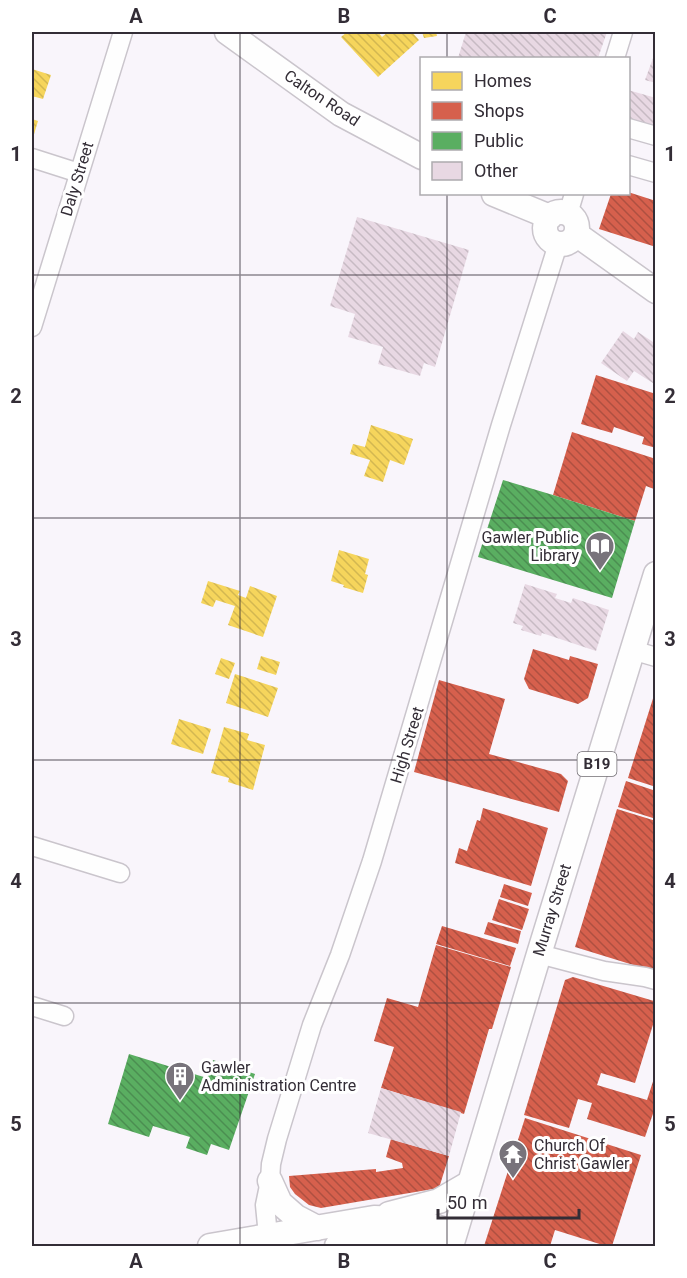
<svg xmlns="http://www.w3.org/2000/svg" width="687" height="1278" font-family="Roboto,sans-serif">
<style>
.homes{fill:url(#homes-back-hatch)}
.shops{fill:url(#shops-back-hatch)}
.public{fill:url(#public-back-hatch)}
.building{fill:url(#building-back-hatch)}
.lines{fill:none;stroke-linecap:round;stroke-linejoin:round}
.minor-casing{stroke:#cac5cc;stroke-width:21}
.major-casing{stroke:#cac5cc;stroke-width:27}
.minor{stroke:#fefefe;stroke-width:18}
.major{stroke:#fefefe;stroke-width:24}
.grid{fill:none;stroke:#332d36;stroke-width:1.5;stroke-opacity:0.55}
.labels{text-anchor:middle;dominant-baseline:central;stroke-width:6;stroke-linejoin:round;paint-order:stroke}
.shield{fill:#fff;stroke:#706c72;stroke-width:1.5}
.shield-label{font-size:15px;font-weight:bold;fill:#332d36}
.street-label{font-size:16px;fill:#332d36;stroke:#fff}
.poi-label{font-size:16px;fill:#332d36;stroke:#fff;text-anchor:start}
.neatline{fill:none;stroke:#332d36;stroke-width:2}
.grid-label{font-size:20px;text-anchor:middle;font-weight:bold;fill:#332d36}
</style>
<defs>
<pattern id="homes-back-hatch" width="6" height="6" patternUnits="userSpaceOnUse" patternTransform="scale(1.5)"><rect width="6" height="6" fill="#f6d55c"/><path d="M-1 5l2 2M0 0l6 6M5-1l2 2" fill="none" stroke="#d3b751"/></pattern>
<pattern id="shops-back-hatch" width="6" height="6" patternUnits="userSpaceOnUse" patternTransform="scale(1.5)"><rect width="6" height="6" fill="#d6604d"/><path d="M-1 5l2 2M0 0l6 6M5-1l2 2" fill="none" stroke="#ae5041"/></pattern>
<pattern id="public-back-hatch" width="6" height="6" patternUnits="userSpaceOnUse" patternTransform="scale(1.5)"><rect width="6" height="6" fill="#5aae61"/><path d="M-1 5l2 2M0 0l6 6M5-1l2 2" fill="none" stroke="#4b8e51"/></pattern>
<pattern id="building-back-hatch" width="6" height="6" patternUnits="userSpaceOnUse" patternTransform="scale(1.5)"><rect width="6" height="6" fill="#e8d8e3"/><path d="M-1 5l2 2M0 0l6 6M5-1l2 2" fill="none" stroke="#c7bac3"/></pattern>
</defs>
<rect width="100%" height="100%" fill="#f9f5fb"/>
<path class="homes" d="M347,32h31l4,5 6,-5h24l7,8 -41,37 -37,-40z
M422,32h14l1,4 -13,2z
M32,69l19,6 -8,24 -11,-3z
M32,119l6,2 -6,20z
M371,425l42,14 -9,26 -14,-5 -7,22 -19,-6 6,-16 -20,-6 3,-10 12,3z
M339,550l30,9 -4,15 3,1 -5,18 -20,-6 1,-2 -13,-4z
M208,581l32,10 -2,4 8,3 4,-12 27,10 -14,41 -35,-12 7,-19 -19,-6 -3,7 -12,-4z
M261,656l19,6 -4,13 -19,-6z
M221,658l14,5 -6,16 -14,-5z
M235,674l43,14 -10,29 -42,-14z
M179,719l32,10 -8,25 -32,-10z
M224,727l25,7 -2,6 18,5 -12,45 -25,-8 1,-4 -18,-5z"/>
<path class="shops" d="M628,192l28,9v46l-57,-18 12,-35h17z
M596,375l60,19v54l-14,-4 2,-7 -30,-10 -2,6 -31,-9z
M572,432l84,27 -2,30 -8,-3 -11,35 -82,-26z
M533,649l36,11 1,-4 28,8 -10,34 -10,6 -49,-15 -5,-10z
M439,680l66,19 -16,55 72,20 7,7 -9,31 -145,-40z
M655,692l1,1v94l-28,-9z
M626,781l30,10v28l-38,-12z
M483,808l65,20 -17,58 -76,-23 4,-15 8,3 10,-31 3,1z
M617,809l39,12v151l-81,-25z
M504,884l28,9 -4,13 -28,-9z
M499,899l30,10 -7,21 -30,-10z
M488,922l33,9 -3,13 -34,-10z
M442,926l74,22 -6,18 -74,-22z
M436,945l75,22 -19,62h-3l-25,85 -83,-26 13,-41 -20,-6 13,-43 31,9z
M573,977l81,24 2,3v11l-21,68 -34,-10 -4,12 50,15 9,-28v33l-11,32 -58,-18 5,-16 -14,-4 -9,29 -45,-13 41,-135z
M525,1118l116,37 -29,91h-6l-51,-16 -5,16h-66z
M391,1139l58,17 -10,32 -118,20 -12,-3 -14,-11 -5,-7 -1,-11 87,-7v3l27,-4 -1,-5 -16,-6z"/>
<path class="public" d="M503,480l50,15 82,26 -23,77 -134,-41z
M129,1054l78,24 6,-18 42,14 -26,76 -18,-6 -4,11 -21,-7 4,-11 -37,-11 -4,11 -41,-13z"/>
<path class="building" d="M466,32h141l-9,26h-140z
M656,50v33l-11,-3z
M628,90l28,8v33l-28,-8z
M357,217l112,33 -34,117 -11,-4 -4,13 -42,-12 5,-17 -35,-10 7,-23 -25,-8z
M623,331l11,8 4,-7 18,12v41l-22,-14 -7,10 -26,-18z
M525,584l32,10 -2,4 16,5 2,-5 36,12 -13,41 -54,-18 -1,3 -20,-6 2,-4 -10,-3z
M381,1088l80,24 -12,44 -81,-23z"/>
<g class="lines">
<g class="minor-casing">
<path id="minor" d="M615,58l8,-26
M628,128l28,8
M32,158l47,15
M628,165l28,8
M568,214l6,-20
M32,327l91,-295
M632,650l24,7
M32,846l88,27
M539,954l65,17 41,6 11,3
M32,1006l32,10
M269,1246l-4,-41 5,-24 1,-17 6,-25 35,-114 28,-70 32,-94 129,-436 57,-181"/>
</g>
<g class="major-casing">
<path id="major" d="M227,32l114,82 81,43
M494,194l56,23
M545 228a16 16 0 1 1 32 0a16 16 0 1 1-32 0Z
M576,234l80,57
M270,1181l10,22 16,14 21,11
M389,1214l50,-13 31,-18
M210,1246l164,-28 28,1 34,8 19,6
M337,1246l55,-9 21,-2 20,5
M451,1246l88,-292 117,-380"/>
</g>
<use href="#minor" class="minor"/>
<use href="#major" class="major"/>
</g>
<path class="grid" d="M240,32v1214M447,32v26M447,194v1052M32,275h624M32,518h624M32,760h624M32,1003h624"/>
<defs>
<g id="library-pin" transform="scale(1.5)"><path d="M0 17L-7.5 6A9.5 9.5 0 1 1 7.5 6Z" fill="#78737b" stroke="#fff"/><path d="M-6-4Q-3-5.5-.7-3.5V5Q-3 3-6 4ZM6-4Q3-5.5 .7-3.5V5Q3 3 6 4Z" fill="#fff"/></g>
<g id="building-pin" transform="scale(1.5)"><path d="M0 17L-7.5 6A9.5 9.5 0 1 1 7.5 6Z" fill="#78737b" stroke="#fff"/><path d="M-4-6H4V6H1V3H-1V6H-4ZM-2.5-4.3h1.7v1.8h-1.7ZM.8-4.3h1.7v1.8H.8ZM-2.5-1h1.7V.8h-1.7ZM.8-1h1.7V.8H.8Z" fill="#fff"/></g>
<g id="temple-pin" transform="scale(1.5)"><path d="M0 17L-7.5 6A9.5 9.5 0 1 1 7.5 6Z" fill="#78737b" stroke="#fff"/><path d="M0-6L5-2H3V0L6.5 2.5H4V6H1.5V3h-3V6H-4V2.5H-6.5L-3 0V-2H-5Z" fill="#fff"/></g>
</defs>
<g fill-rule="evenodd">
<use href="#library-pin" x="600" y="546"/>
<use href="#building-pin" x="180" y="1076"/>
<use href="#temple-pin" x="513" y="1154"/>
</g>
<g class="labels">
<rect class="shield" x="577.5" y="752" width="39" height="24" rx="4.5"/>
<g class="shield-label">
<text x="597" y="764">B19</text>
</g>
<g class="street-label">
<text transform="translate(322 98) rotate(34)">Calton Road</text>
<text transform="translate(77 179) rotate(-73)">Daly Street</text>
<text transform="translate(407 745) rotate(-73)">High Street</text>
<text transform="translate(552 910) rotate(-73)">Murray Street</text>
</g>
<g class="poi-label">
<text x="579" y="537" text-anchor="end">Gawler Public<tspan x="579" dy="18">Library</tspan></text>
<text x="201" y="1067">Gawler<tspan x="201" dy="18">Administration Centre</tspan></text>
<text x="534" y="1145">Church Of<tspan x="534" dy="18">Christ Gawler</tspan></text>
</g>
</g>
<rect width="687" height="1278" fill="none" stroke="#ffffff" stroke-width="66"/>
<rect x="420" y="57" width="210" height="138" fill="#ffffff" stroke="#adabaf" stroke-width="1.5"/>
<rect x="432" y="72" width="30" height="18" fill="#f6d55c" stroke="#adabaf" stroke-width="1.5"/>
<text x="474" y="87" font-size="18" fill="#332d36">Homes</text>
<rect x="432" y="102" width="30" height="18" fill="#d6604d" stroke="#adabaf" stroke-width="1.5"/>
<text x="474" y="117" font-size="18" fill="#332d36">Shops</text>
<rect x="432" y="132" width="30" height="18" fill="#5aae61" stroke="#adabaf" stroke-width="1.5"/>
<text x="474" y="147" font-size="18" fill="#332d36">Public</text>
<rect x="432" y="162" width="30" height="18" fill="#e8d8e3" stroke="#adabaf" stroke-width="1.5"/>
<text x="474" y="177" font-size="18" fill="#332d36">Other</text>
<path d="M438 1209v9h141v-9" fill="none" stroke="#332d36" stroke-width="3"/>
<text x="447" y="1209" font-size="18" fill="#332d36" stroke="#ffffff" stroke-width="4.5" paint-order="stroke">50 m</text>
<rect x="33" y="33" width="621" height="1212" class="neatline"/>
<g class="grid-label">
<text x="136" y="23">A</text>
<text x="344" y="23">B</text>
<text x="550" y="23">C</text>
<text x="16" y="161">1</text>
<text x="670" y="161">1</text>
<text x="16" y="403">2</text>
<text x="670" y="403">2</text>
<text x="16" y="646">3</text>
<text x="670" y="646">3</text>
<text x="16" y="888">4</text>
<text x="670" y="888">4</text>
<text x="16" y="1131">5</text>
<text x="670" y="1131">5</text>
<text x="136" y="1268">A</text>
<text x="344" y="1268">B</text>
<text x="550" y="1268">C</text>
</g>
</svg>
